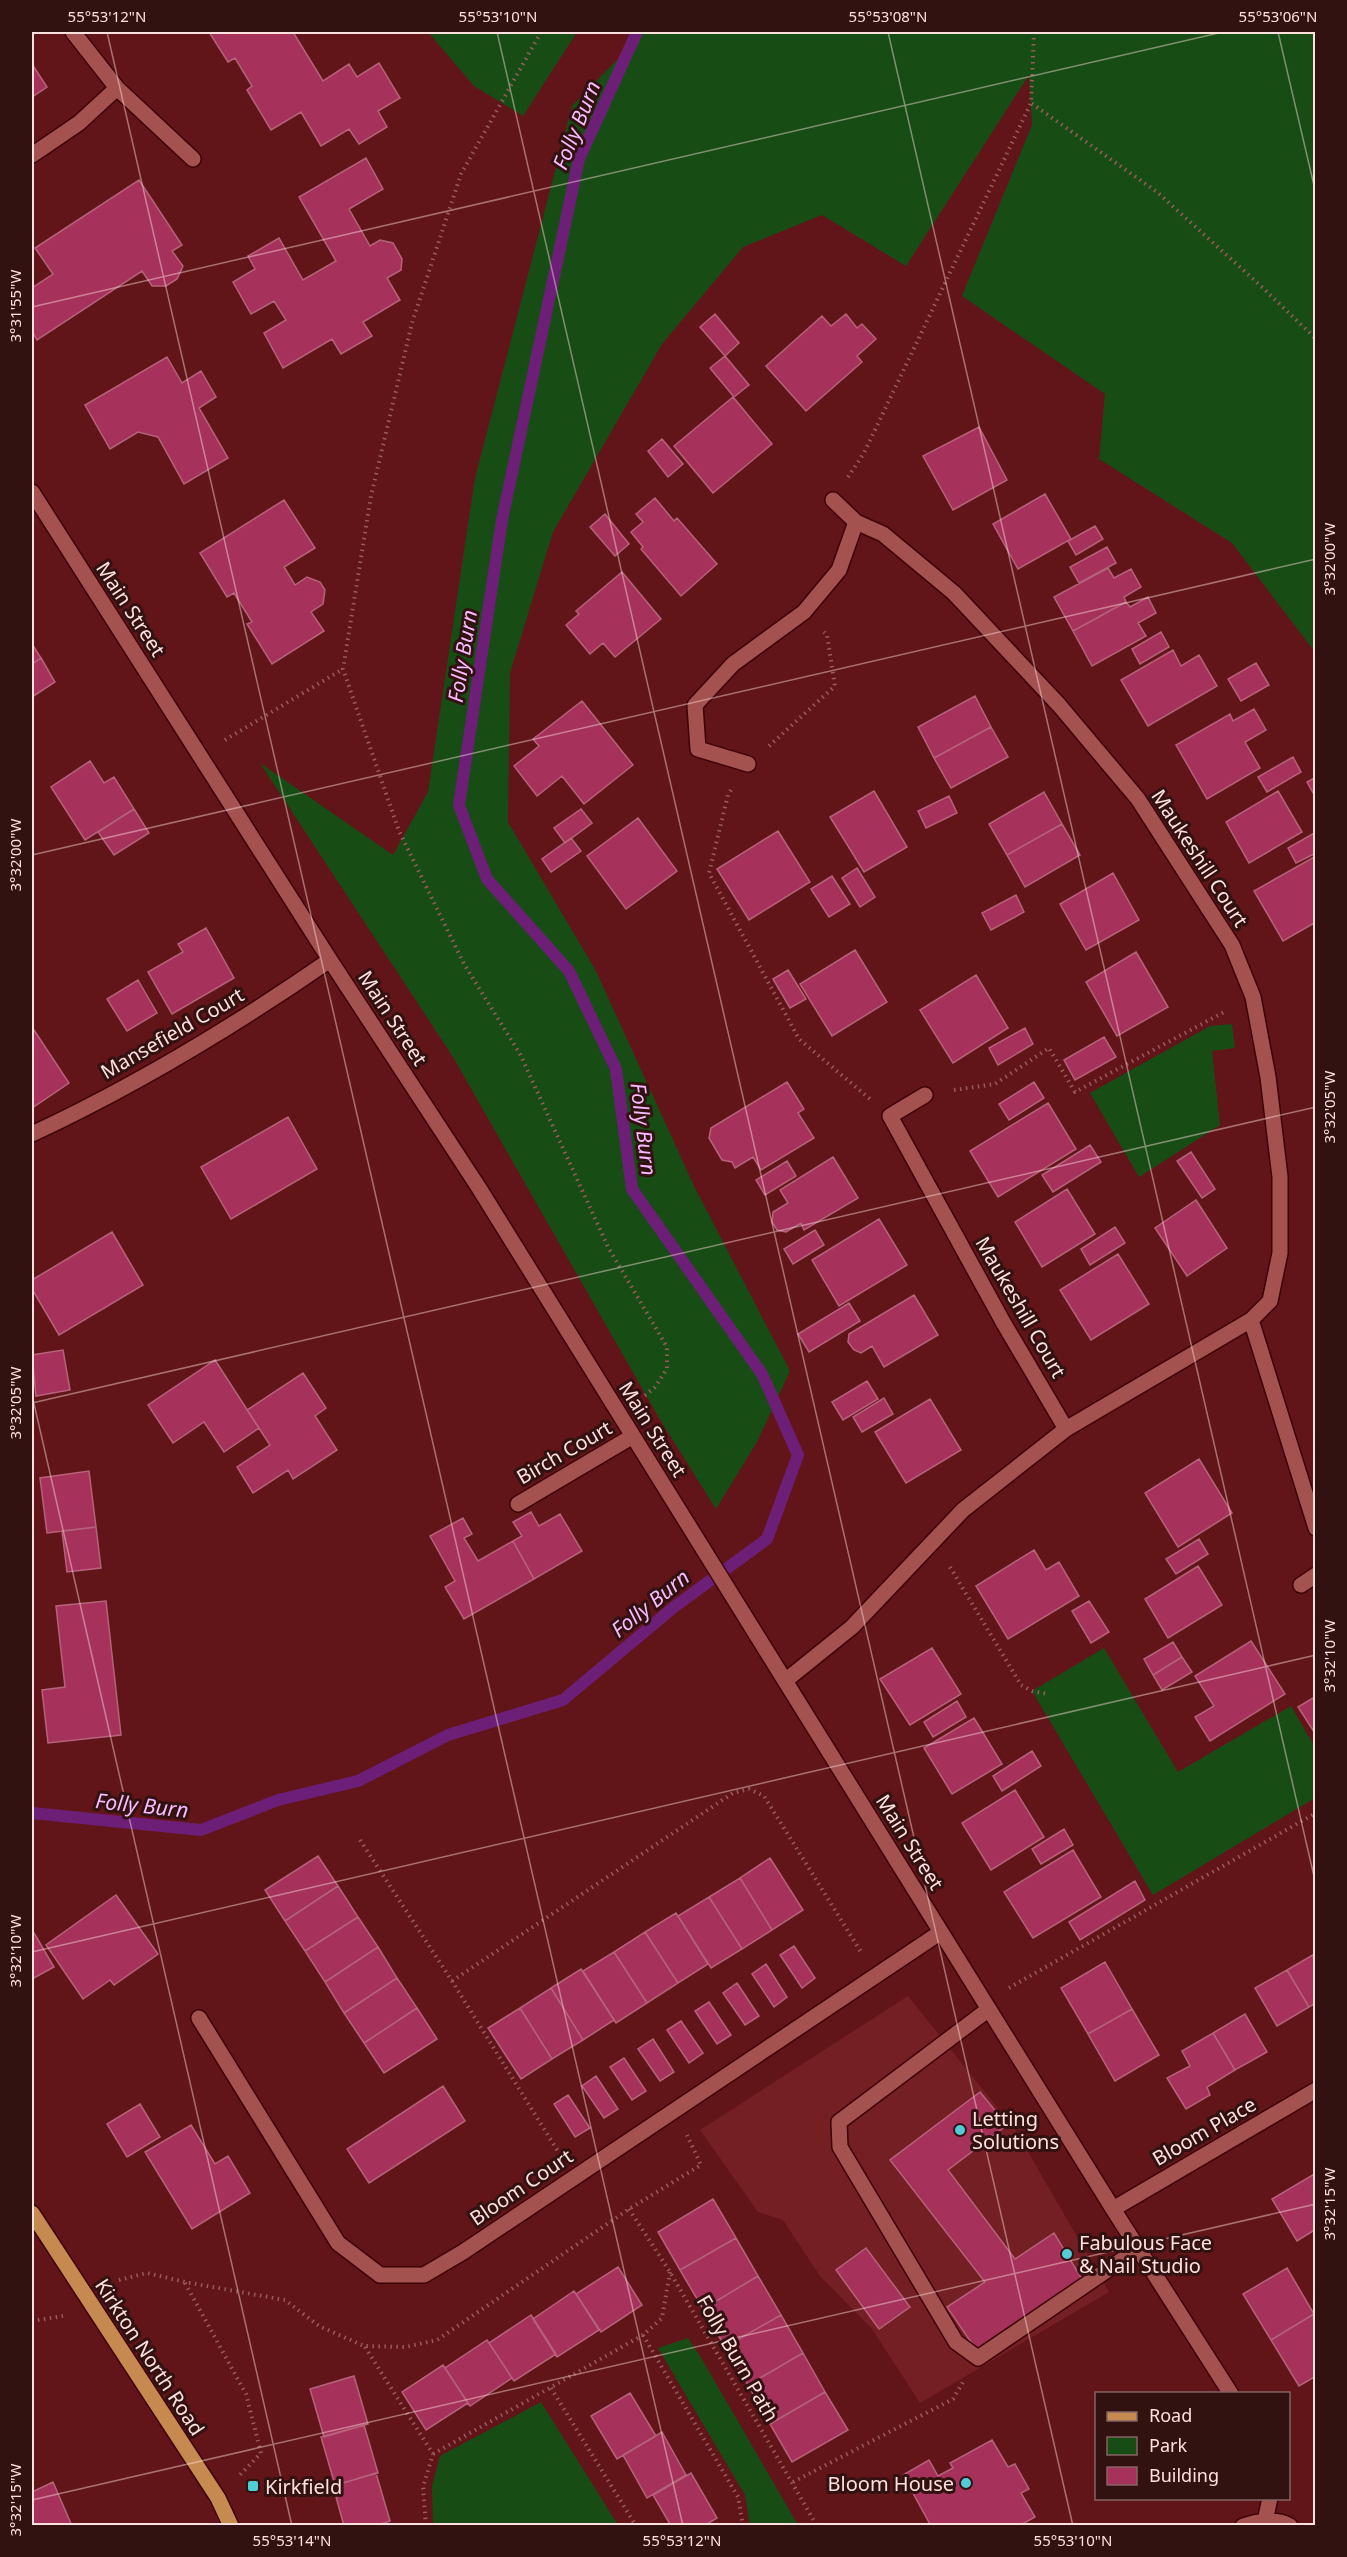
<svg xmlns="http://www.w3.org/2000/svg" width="1347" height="2557" font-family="'Noto Sans',sans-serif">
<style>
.built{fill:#731f24}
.green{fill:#174d15}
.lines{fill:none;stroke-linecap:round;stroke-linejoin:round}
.stream{stroke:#6d1f78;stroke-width:12}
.building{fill:#a6325c;stroke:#b5627a;stroke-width:1.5}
.minor-casing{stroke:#3d0308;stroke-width:18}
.major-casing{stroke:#3d0308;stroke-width:18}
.path{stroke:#985c5d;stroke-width:4;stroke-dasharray:1.5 4.5;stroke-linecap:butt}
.minor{stroke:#a45250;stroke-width:15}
.major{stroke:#c68a51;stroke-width:15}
.ticks{fill:none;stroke:#fee1de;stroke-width:1.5;stroke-opacity:0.45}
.poi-dot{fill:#52ccd5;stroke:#321111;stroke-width:2}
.labels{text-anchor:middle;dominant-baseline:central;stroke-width:6;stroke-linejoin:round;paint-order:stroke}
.street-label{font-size:20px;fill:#fee1de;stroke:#321111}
.poi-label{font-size:20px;fill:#fee1de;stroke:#321111;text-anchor:start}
.water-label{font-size:21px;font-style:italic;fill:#f7bbff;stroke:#321111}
.neatline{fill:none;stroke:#fee1de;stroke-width:2}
.ticks-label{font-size:15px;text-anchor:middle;fill:#fee1de}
</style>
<rect width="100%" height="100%" fill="#621519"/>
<path class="built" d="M908,1996l108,135 93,161 -189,111 -48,-74 -52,-53 -37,-56 -25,-8 -58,-82z"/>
<path class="green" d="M428,32h149l-54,84 -49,-30z
M644,32h672l-1,620 -83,-109 -133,-84 6,-65 -143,-98 70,-171 -3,-50 -123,191 -84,-51 -79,32 -81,97 -109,188 -43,141 -2,149 88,149 98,215 96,185 -33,71 -41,67 -57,-91 -206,-361 -193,-294 133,92 35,-63 47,-314 97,-372z
M1232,1024l3,24 -23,3 8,74 -81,52 -49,-84 120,-67z
M1104,1648l74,124 113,-66 24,41v51l-162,97 -121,-204z
M688,2338l12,18 98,169h-48l-5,-30 -87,-147z
M541,2402l77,123h-185l-1,-39 8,-30z"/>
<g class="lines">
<path class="stream" d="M32,1813l169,17 77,-30 80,-19 90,-46 115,-35 111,-93 93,-68 31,-84 -36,-81 -130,-185 -16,-120 -47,-98 -82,-92 -28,-74 43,-285 77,-361 58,-127"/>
</g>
<path class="building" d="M209,32h84l30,49 26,-17 8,13 22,-14 21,35 -22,13 9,16 -28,17 -10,-15 -28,17 -20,-34 -30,18 -24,-40 5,-4 -17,-28 -7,4z
M32,64l15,23 -15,10z
M366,158l17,31 -34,20 21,37 10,-6 13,3 9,16 -1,11 -14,8 13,22 -37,22 9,14 -31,18 -9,-15 -49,29 -19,-35 22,-13 -12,-19 -23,13 -18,-32 22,-13 -7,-13 31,-18 24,42 33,-19 -37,-64z
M139,180l43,65 -10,6 11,15 -6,13 -11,7h-14l-10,-15 -105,69 -5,-9v-43l21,-14 -18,-26z
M715,314l24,29 -14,13 -25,-29z
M846,314l11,14 5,-4 14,15 -19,17 5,6 -56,49 -40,-45 56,-50 9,10z
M725,356l24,29 -15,12 -24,-29z
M167,357l15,26 19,-12 15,26 -17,11 29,50 -44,26 -26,-47 -20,-5 -28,17 -25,-44z
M733,397l39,47 -59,49 -39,-47z
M979,427l28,53 -54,30 -30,-54z
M662,439l21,25 -15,13 -20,-26z
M1045,494l26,45 -53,30 -25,-45z
M655,498l19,23 3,-3 40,46 -36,32 -40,-47 2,-2 -12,-15 12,-10 -7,-8z
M284,500l31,48 -31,19 11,18 12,-8 13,5 5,8 -2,14 -12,8 13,19 -52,33 -25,-40 5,-2 -18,-29 -7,4 -27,-44z
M605,514l24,30 -14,12 -25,-29z
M1095,526l8,13 -27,16 -8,-14z
M1107,547l9,16 -37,20 -9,-16z
M1108,568l6,10 17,-9 10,18 -17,10 2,5 -53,29 -19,-34z
M622,572l39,47 -46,38 -12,-14 -13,11 -24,-29 13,-11 -3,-3z
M1148,597l8,16 -18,10 8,13 -54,30 -19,-35 53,-29 4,5z
M1161,632l8,15 -29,17 -8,-15z
M32,644l9,14 -9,6z
M1173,650l8,16 18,-11 18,31 -69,40 -27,-46z
M41,658l14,24 -23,15v-33z
M1256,663l13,22 -28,16 -13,-22z
M975,696l16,31 -57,31 -16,-31z
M582,701l51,64 -49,39 -22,-28 -25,20 -23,-30 25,-20 -6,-7z
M1254,709l12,21 -21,12 15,26 -53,31 -31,-54 54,-31 3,7z
M991,727l17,30 -57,31 -17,-30z
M1293,757l8,15 -34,20 -9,-15z
M90,761l14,22 10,-6 20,32 -49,31 -34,-53z
M1316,777v21l-9,-16z
M874,791l33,56 -43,25 -34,-55z
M1278,791l24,41 -53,31 -23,-41z
M1044,792l18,32 -55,31 -18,-31z
M949,796l8,17 -31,15 -8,-17z
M134,809l15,24 -35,22 -16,-23z
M581,809l11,14 -27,20 -11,-15z
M638,818l39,53 -51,38 -39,-53z
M1062,824l18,31 -55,32 -18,-32z
M778,831l32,51 -61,38 -32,-51z
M1316,832v21l-20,10 -8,-15z
M571,838l10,13 -30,21 -9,-13z
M1316,856v66l-33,19 -29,-50z
M857,868l18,29 -15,10 -18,-29z
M1113,873l26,47 -53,30 -26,-46z
M832,876l18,28 -21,13 -18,-28z
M1016,895l8,17 -33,18 -9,-17z
M206,928l28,50 -62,36 -24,-42 35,-20 -5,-8z
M855,950l32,52 -55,34 -32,-52z
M1136,952l32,55 -51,29 -31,-54z
M788,970l18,29 -16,9 -17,-29z
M976,975l32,53 -55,35 -33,-53z
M138,980l19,33 -30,18 -20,-32z
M32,1027l37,56 -37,25z
M1025,1028l8,16 -35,21 -9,-17z
M1104,1037l12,20 -41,23 -11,-20z
M787,1082l17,27 -6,4 16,25 -53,32 -8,-13 -18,11 -3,-6 -10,-2 -13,-22 2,-10z
M1034,1082l10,16 -35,22 -10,-16z
M1048,1103l28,46 -78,48 -28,-46z
M288,1117l29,52 -86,50 -30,-52z
M1090,1145l11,17 -48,30 -11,-17z
M1191,1152l24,37 -13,9 -25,-37z
M833,1157l25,41 -54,32 -3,-7 -15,9 -9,-2 -5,-8 1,-10 15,-9 -8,-13z
M787,1161l9,15 -31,19 -9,-15z
M1067,1189l28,45 -53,33 -27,-45z
M1196,1200l31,48 -40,28 -32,-48z
M879,1219l28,46 -68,41 -27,-46z
M1115,1227l10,16 -35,22 -9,-16z
M815,1230l9,15 -31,19 -9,-15z
M112,1232l31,53 -84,50 -27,-46v-9z
M1118,1254l31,50 -58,36 -31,-50z
M914,1295l24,40 -54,32 -12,-21 -11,7 -7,-3 -6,-8 1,-8z
M849,1303l11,18 -51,31 -11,-18z
M63,1350l7,40 -34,6 -4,-41z
M215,1360l44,68 -35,24 -20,-30 -31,21 -25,-38z
M303,1373l23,35 -11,8 22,34 -44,29 -5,-9 -35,23 -16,-26 33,-22 -23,-35z
M867,1381l11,18 -35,21 -11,-18z
M884,1398l9,16 -31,18 -9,-15z
M930,1399l31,51 -55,33 -31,-51z
M1199,1459l33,54 -54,34 -33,-54z
M89,1471l7,56 -49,6 -7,-55z
M531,1512l8,14 21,-12 22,37 -48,28 -21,-38 9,-5 -9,-14z
M463,1518l9,16 -8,4 14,23 35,-20 21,38 -70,40 -19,-32 10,-6 -25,-45z
M96,1527l5,41 -34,4 -5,-41z
M1199,1539l9,15 -32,20 -10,-15z
M1034,1550l12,20 13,-8 20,34 -71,43 -32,-53z
M1198,1566l24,39 -54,33 -23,-39z
M106,1601l15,134 -73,8 -6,-53 23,-3 -9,-81z
M1089,1601l20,31 -18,11 -19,-32z
M1251,1641l34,53 -75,47 -15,-24 19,-11 -19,-30z
M1173,1642l9,15 -29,18 -9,-16z
M932,1648l29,46 -51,31 -30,-46z
M1182,1657l10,15 -30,18 -9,-15z
M1316,1696v39l-18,-28z
M957,1701l9,16 -33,20 -9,-15z
M974,1718l28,46 -50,30 -28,-46z
M1032,1751l9,15 -39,25 -9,-15z
M1015,1790l29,47 -53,33 -29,-47z
M1064,1829l9,16 -32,19 -9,-15z
M1073,1850l28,47 -68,41 -29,-46z
M318,1856l20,30 -53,35 -20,-31z
M770,1858l33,52 -31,20 -32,-52z
M740,1878l32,52 -30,19 -33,-52z
M1135,1881l10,19 -65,40 -11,-18z
M338,1886l20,31 -53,34 -20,-30z
M116,1895l42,59 -44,31 -4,-5 -27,19 -37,-54z
M709,1897l33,52 -31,19 -33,-52z
M676,1913l32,51 -30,19 -33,-51z
M358,1917l20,30 -53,35 -20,-31z
M645,1932l33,51 -31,20 -33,-51z
M34,1933l20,34 -22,12v-44z
M794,1946l21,32 -13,10 -22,-33z
M378,1947l19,31 -53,35 -19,-31z
M614,1952l33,51 -31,20 -33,-52z
M1316,1953v50l-7,4 -22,-37z
M1105,1962l27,47 -44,25 -27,-46z
M766,1964l21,33 -13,10 -22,-33z
M581,1969l33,51 -31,20 -32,-52z
M1287,1970l22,37 -32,19 -22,-38z
M397,1978l20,30 -53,35 -20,-30z
M737,1983l22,33 -14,9 -22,-32z
M551,1988l32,52 -31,19 -32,-51z
M709,2002l22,33 -14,9 -22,-33z
M417,2008l20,31 -53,34 -20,-30z
M520,2008l32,51 -31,20 -33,-51z
M1132,2009l27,46 -44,26 -27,-47z
M1245,2014l22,38 -32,18 -22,-37z
M681,2021l22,32 -14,10 -22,-33z
M1213,2033l22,37 -28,17 3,8 -24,14 -19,-31 23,-12 -8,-15z
M653,2039l21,33 -14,9 -22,-32z
M624,2058l22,33 -14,9 -22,-33z
M596,2076l22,33 -14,9 -22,-32z
M443,2086l22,35 -96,62 -22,-34z
M980,2092l27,33 -59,45 67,89 39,-26 28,46 -105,72 -30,-44 38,-25 -95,-122z
M568,2095l22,33 -15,9 -21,-33z
M140,2104l20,33 -33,20 -20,-33z
M191,2125l24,39 13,-8 22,37 -58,36 -47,-77z
M1316,2173v56l-19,12 -25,-42z
M713,2199l23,39 -56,32 -22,-38z
M736,2238l22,38 -55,33 -23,-39z
M866,2248l44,59 -31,22 -43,-59z
M618,2267l24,38 -41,27 -25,-38z
M1287,2268l27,46 -43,26 -28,-46z
M758,2276l23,39 -56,32 -22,-38z
M574,2291l25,39 -42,27 -24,-38z
M1314,2314l2,62 -17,10 -28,-46z
M531,2315l25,39 -42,27 -25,-38z
M781,2315l22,38 -55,32 -23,-38z
M487,2340l25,38 -42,28 -25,-38z
M803,2353l22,39 -55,32 -22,-39z
M443,2365l25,38 -42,27 -24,-38z
M354,2376l14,48 -44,13 -14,-48z
M825,2392l23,38 -56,32 -22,-38z
M630,2393l26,43 -39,23 -26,-43z
M364,2425l14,48 -43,12 -14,-48z
M662,2432l24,43 -39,23 -24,-43z
M992,2440l16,27 7,-3 14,25 -8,4 14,24 -16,9h-88l-28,-51 26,-15 9,16 15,-8 -3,-5z
M376,2473l14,48 -15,5h-31l-11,-40z
M691,2473l26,45 -13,8h-33l-18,-31z
M53,2482l19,44h-40v-34z"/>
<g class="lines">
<g class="minor-casing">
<path id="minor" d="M117,88l76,71
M32,155l47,-32 38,-35 -44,-56
M32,492l298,468 149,228 634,1021 118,185
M833,500l23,22
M748,764l-50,-15 -3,-44 38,-41 71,-52 35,-42 17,-48 27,12 71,59 105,112 79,94 94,146 21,52 15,80 12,100v76l-10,48 -19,19
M925,1095l-35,21 113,206 63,107
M32,1134c103,-48 204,-109 298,-174
M518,1504l115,-68
M1301,1585l15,-10
M785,1681l67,-54 111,-117 103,-81 185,-109 65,208
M989,2009l-150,113 1,25 116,195 22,16 160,-109
M199,2018l139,225 42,32h44l39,-23 478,-320
M1113,2209l203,-119
M1265,2521l5,-23
M1243,2526c14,-5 34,-8 47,0"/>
</g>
<g class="major-casing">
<path id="major" d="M32,2213l186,285 13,28"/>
</g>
<path class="path" d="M541,32l-80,142 -49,149 -41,173 -28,173 56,162 65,133 56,90 88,193 59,100v22l-12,18 -13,11
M1034,32l-3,71 126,89 106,96 53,51
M848,477l16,-24 167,-350
M225,740l118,-71
M769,746l66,-60 -8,-51 -3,-3
M731,790l-3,5 -19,78 90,166 71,60
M954,1090l41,-6 54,-36 26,44 151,-81
M950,1567l71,118 11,6 15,3
M360,1840l92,141 107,172
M452,1981l281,-188 16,-4 15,7 97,156
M1009,1988l307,-175
M629,2209l41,63 147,254
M119,2280l28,-7 38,9 100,18 34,26 45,20 42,1 31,-7 192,-131 72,-44 -14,-30
M185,2283l61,111 15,59 -23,24
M32,2321l31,-5
M643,2335l95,162 5,29
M365,2347l68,107 -10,33 3,39
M551,2388l85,138
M433,2454l210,-119 19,-17 8,-46
M793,2482l160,-83 10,-17"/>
<use href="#minor" class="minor"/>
<use href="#major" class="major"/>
</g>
<path class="ticks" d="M107,32l576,2494M497,32l576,2494M888,32l428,1853M1278,32l38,162M32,307l1191,-275M32,855l1284,-296M32,1395l260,1131M32,1403l1284,-296M32,1952l1284,-297M32,2500l1284,-296"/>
<g class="poi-dot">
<circle cx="960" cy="2130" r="6"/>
<circle cx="1067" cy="2254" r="6"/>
<circle cx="966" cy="2483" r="6"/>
<rect x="247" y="2480" width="12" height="12" rx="3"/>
</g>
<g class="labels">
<g class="street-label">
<text transform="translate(131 609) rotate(57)">Main Street</text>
<text transform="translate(1200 858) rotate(57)">Maukeshill Court</text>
<text transform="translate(393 1018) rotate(57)">Main Street</text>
<text transform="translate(172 1033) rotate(-30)">Mansefield Court</text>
<text transform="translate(1021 1307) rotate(60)">Maukeshill Court</text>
<text transform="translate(653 1429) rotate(58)">Main Street</text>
<text transform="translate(564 1452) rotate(-30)">Birch Court</text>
<text transform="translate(910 1842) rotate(58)">Main Street</text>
<text transform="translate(1204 2131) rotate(-30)">Bloom Place</text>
<text transform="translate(521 2187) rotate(-34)">Bloom Court</text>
<text transform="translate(150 2357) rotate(57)">Kirkton North Road</text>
<text transform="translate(738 2358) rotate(60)">Folly Burn Path</text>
</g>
<g class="poi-label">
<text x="972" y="2118">Letting<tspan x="972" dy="23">Solutions</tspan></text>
<text x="1079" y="2242">Fabulous Face<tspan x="1079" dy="23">&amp; Nail Studio</tspan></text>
<text x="954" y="2483" text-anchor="end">Bloom House</text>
<text x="265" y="2486">Kirkfield</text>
</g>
<g class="water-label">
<text transform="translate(576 125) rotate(-68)">Folly Burn</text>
<text transform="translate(462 656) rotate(-81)">Folly Burn</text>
<text transform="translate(644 1129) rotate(83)">Folly Burn</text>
<text transform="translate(650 1603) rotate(-39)">Folly Burn</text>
<text transform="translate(142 1805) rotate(6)">Folly Burn</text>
</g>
</g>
<rect width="1347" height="2557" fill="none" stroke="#321111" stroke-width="66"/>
<rect x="1095" y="2392" width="195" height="108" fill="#321111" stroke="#846463" stroke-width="1.5"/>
<rect x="1107" y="2412" width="30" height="9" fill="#c68a51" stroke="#846463" stroke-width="1.5"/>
<text x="1149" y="2422" font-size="18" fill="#fee1de">Road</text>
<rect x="1107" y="2437" width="30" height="18" fill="#174d15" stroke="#846463" stroke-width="1.5"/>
<text x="1149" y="2452" font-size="18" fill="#fee1de">Park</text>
<rect x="1107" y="2467" width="30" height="18" fill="#a6325c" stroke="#846463" stroke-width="1.5"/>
<text x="1149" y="2482" font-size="18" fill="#fee1de">Building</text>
<rect x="33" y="33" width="1281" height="2491" class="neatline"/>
<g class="ticks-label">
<text x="107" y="22">55°53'12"N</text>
<text x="498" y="22">55°53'10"N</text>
<text x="888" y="22">55°53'08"N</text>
<text x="1278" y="22">55°53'06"N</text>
<text transform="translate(16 306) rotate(-90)" y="5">3°31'55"W</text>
<text transform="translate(1330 559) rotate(-90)" y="5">3°32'00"W</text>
<text transform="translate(16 855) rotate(-90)" y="5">3°32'00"W</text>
<text transform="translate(1330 1107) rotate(-90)" y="5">3°32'05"W</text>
<text transform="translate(16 1403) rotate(-90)" y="5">3°32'05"W</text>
<text transform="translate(1330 1656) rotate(-90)" y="5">3°32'10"W</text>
<text transform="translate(16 1951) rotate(-90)" y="5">3°32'10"W</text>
<text transform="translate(1330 2204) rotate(-90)" y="5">3°32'15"W</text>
<text transform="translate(16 2500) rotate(-90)" y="5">3°32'15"W</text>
<text x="292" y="2546">55°53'14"N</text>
<text x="682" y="2546">55°53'12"N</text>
<text x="1073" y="2546">55°53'10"N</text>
</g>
</svg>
